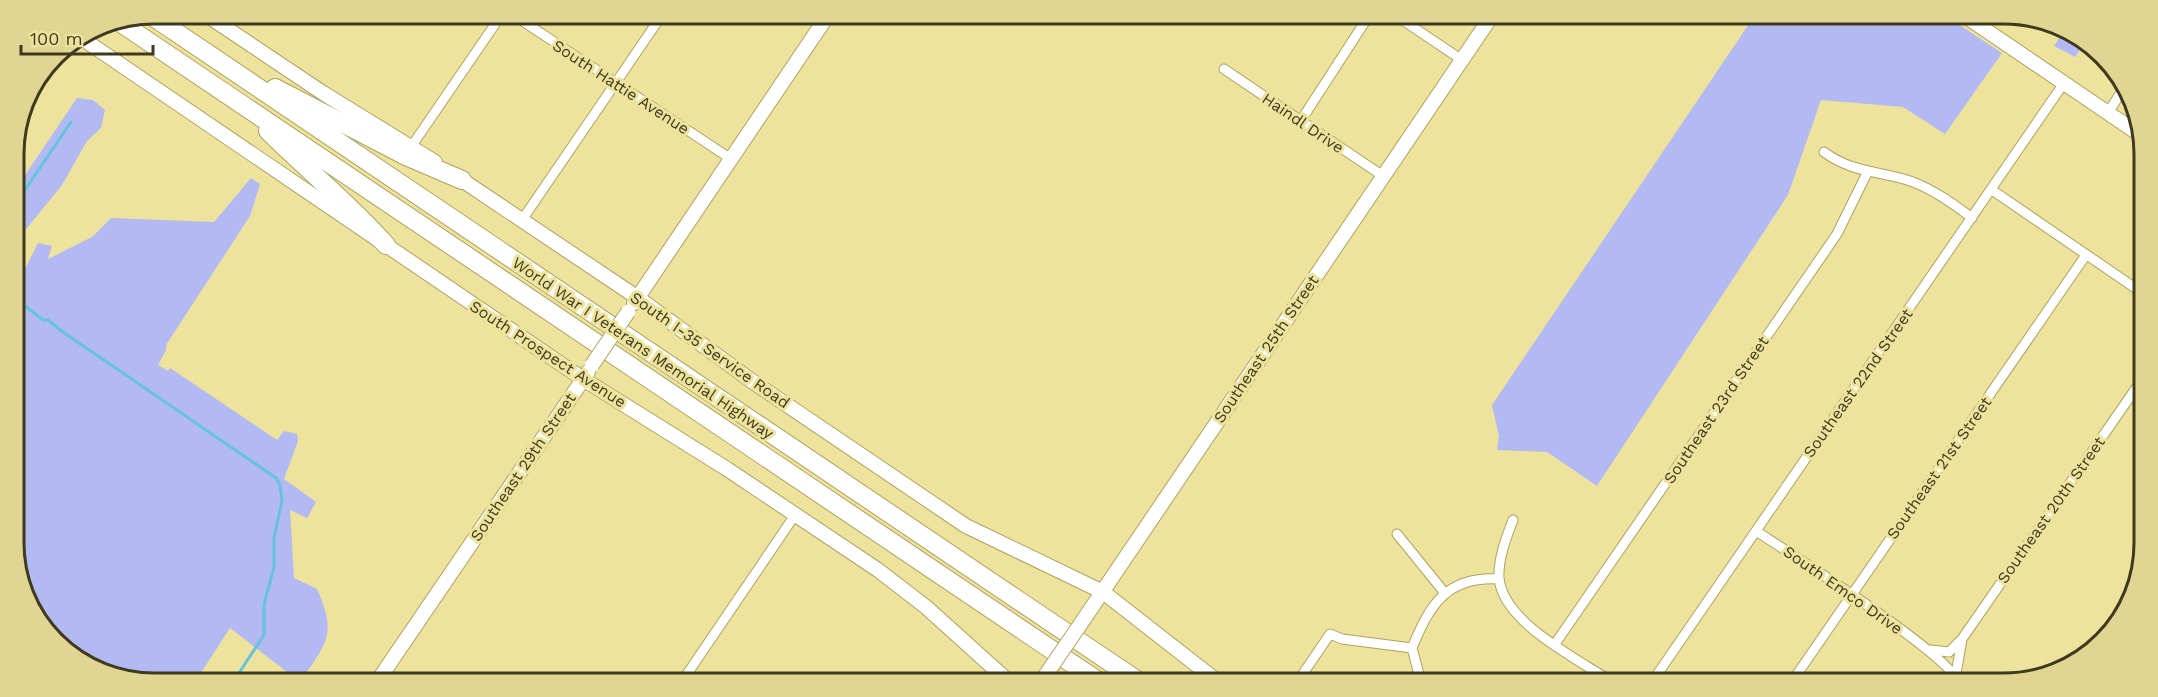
<svg xmlns="http://www.w3.org/2000/svg" width="2158" height="697" font-family="'Work Sans',sans-serif">
<style>
.green{fill:#b3b9f3}
.lines{fill:none;stroke-linecap:round;stroke-linejoin:round}
.stream{stroke:#66c3df;stroke-width:3}
.street-casing{stroke:#aea25f;stroke-width:11}
.secondary-casing{stroke:#aea25f;stroke-width:16}
.highway-casing{stroke:#aea25f;stroke-width:20}
.street{stroke:#fff;stroke-width:9}
.secondary{stroke:#fff;stroke-width:14}
.highway{stroke:#fff;stroke-width:18}
.secondary-bridge-casing{stroke:#aea25f;stroke-width:16;stroke-linecap:butt}
.secondary-bridge{stroke:#fff;stroke-width:14}
.labels{text-anchor:middle;dominant-baseline:central;stroke-width:6;stroke-linejoin:round;paint-order:stroke}
.street-label{font-size:16px;fill:#3f3a1e;stroke:#eee39d}
.rim{fill:none;stroke:#3f3a1e;stroke-width:3}
</style>
<rect width="100%" height="100%" fill="#eee39d"/>
<path class="green" d="M1753,18h196l53,35 -57,81 -42,-27 -82,-7 -33,95 -191,291 -50,-34 -50,-2 2,-14 -7,-31z
M2063,32l20,13 -8,12 -21,-11z
M77,98l16,2 12,10 -4,18 -14,13 -25,44 -48,59v-45l7,-18z
M251,178l9,6 -10,32 -84,129v5l-8,15 10,6 2,-3 107,72 7,-9 13,3 1,7 -14,38 32,23 -9,16 -17,-8 4,68 23,11c20,44 10,54 -15,90h-6l-66,-51 -33,51h-80l-68,-43 -33,-66 -2,-304 12,1 12,-24 14,3 -4,13 44,-22 19,-19 103,4z"/>
<g class="lines">
<path class="stream" d="M14,206l57,-84
M15,298l28,22h5l15,12 213,146 4,7 2,16 -8,37v29l-10,37v31l-29,44"/>
<g class="street-casing">
<path id="street" d="M512,14l219,145
M1398,17l64,43
M1224,69l159,107
M2108,113l15,-24
M1300,122l68,-105
M411,147l91,-133
M1824,152c27,20 53,19 83,28 23,7 47,24 65,38
M1992,190l149,102
M522,220l140,-205
M1513,520c-7,18 -15,39 -14,58 4,45 79,81 113,104
M1756,531c35,23 193,123 203,152
M1397,534l47,58
M2101,638v-1
M1555,644l282,-410 31,-63
M1931,650l18,2 11,-11
M1956,674l6,-35 179,-258
M683,680l112,-165
M1298,681l32,-47 12,5 70,9
M1421,682l-9,-34c18,-44 35,-72 87,-69
M1652,682l412,-599
M1791,683l295,-428"/>
</g>
<g class="secondary-casing">
<path id="secondary" d="M205,14l118,79 112,69
M1968,18l174,118
M80,37l503,342 144,90 151,101 48,37 82,74
M456,176l182,122 118,86 210,142 137,66 114,89
M634,303l194,-288
M1084,619l407,-602
M379,679l209,-307"/>
</g>
<g class="highway-casing">
<path id="highway" d="M149,14l989,667
M118,21l980,660
M275,88l131,68 56,24
M268,131c39,39 82,73 118,114"/>
</g>
<use href="#street" class="street"/>
<use href="#secondary" class="secondary"/>
<use href="#highway" class="highway"/>
<g class="secondary-bridge-casing">
<path id="secondary-bridge" d="M592,365l36,-53
M1045,676l39,-57"/>
</g>
<use href="#secondary-bridge" class="secondary-bridge"/>
</g>
<g class="labels">
<g class="street-label">
<text transform="translate(621 87) rotate(33)">South Hattie Avenue</text>
<text transform="translate(1303 123) rotate(34)">Haindl Drive</text>
<text transform="translate(643 348) rotate(34)">World War I Veterans Memorial Highway</text>
<text transform="translate(1266 349) rotate(-56)">Southeast 25th Street</text>
<text transform="translate(710 350) rotate(35)">South I-35 Service Road</text>
<text transform="translate(548 354) rotate(33)">South Prospect Avenue</text>
<text transform="translate(1858 383) rotate(-55)">Southeast 22nd Street</text>
<text transform="translate(1716 410) rotate(-56)">Southeast 23rd Street</text>
<text transform="translate(523 467) rotate(-56)">Southeast 29th Street</text>
<text transform="translate(1939 468) rotate(-55)">Southeast 21st Street</text>
<text transform="translate(2051 510) rotate(-55)">Southeast 20th Street</text>
<text transform="translate(1843 590) rotate(35)">South Emco Drive</text>
</g>
</g>
<path d="M0 0H2158V697H0ZM154 24H2004A130 130 0 0 1 2134 154V543A130 130 0 0 1 2004 673H154A130 130 0 0 1 24 543V154A130 130 0 0 1 154 24Z" fill="#e0d593" fill-rule="evenodd"/>
<path class="rim" d="M154 24H2004A130 130 0 0 1 2134 154V543A130 130 0 0 1 2004 673H154A130 130 0 0 1 24 543V154A130 130 0 0 1 154 24Z"/>
<path d="M21 45v9h132v-9" fill="none" stroke="#3f3a1e" stroke-width="3"/>
<text x="30" y="45" font-size="18" fill="#3f3a1e" stroke="#eee39d" stroke-width="4.5" paint-order="stroke">100 m</text>
</svg>
